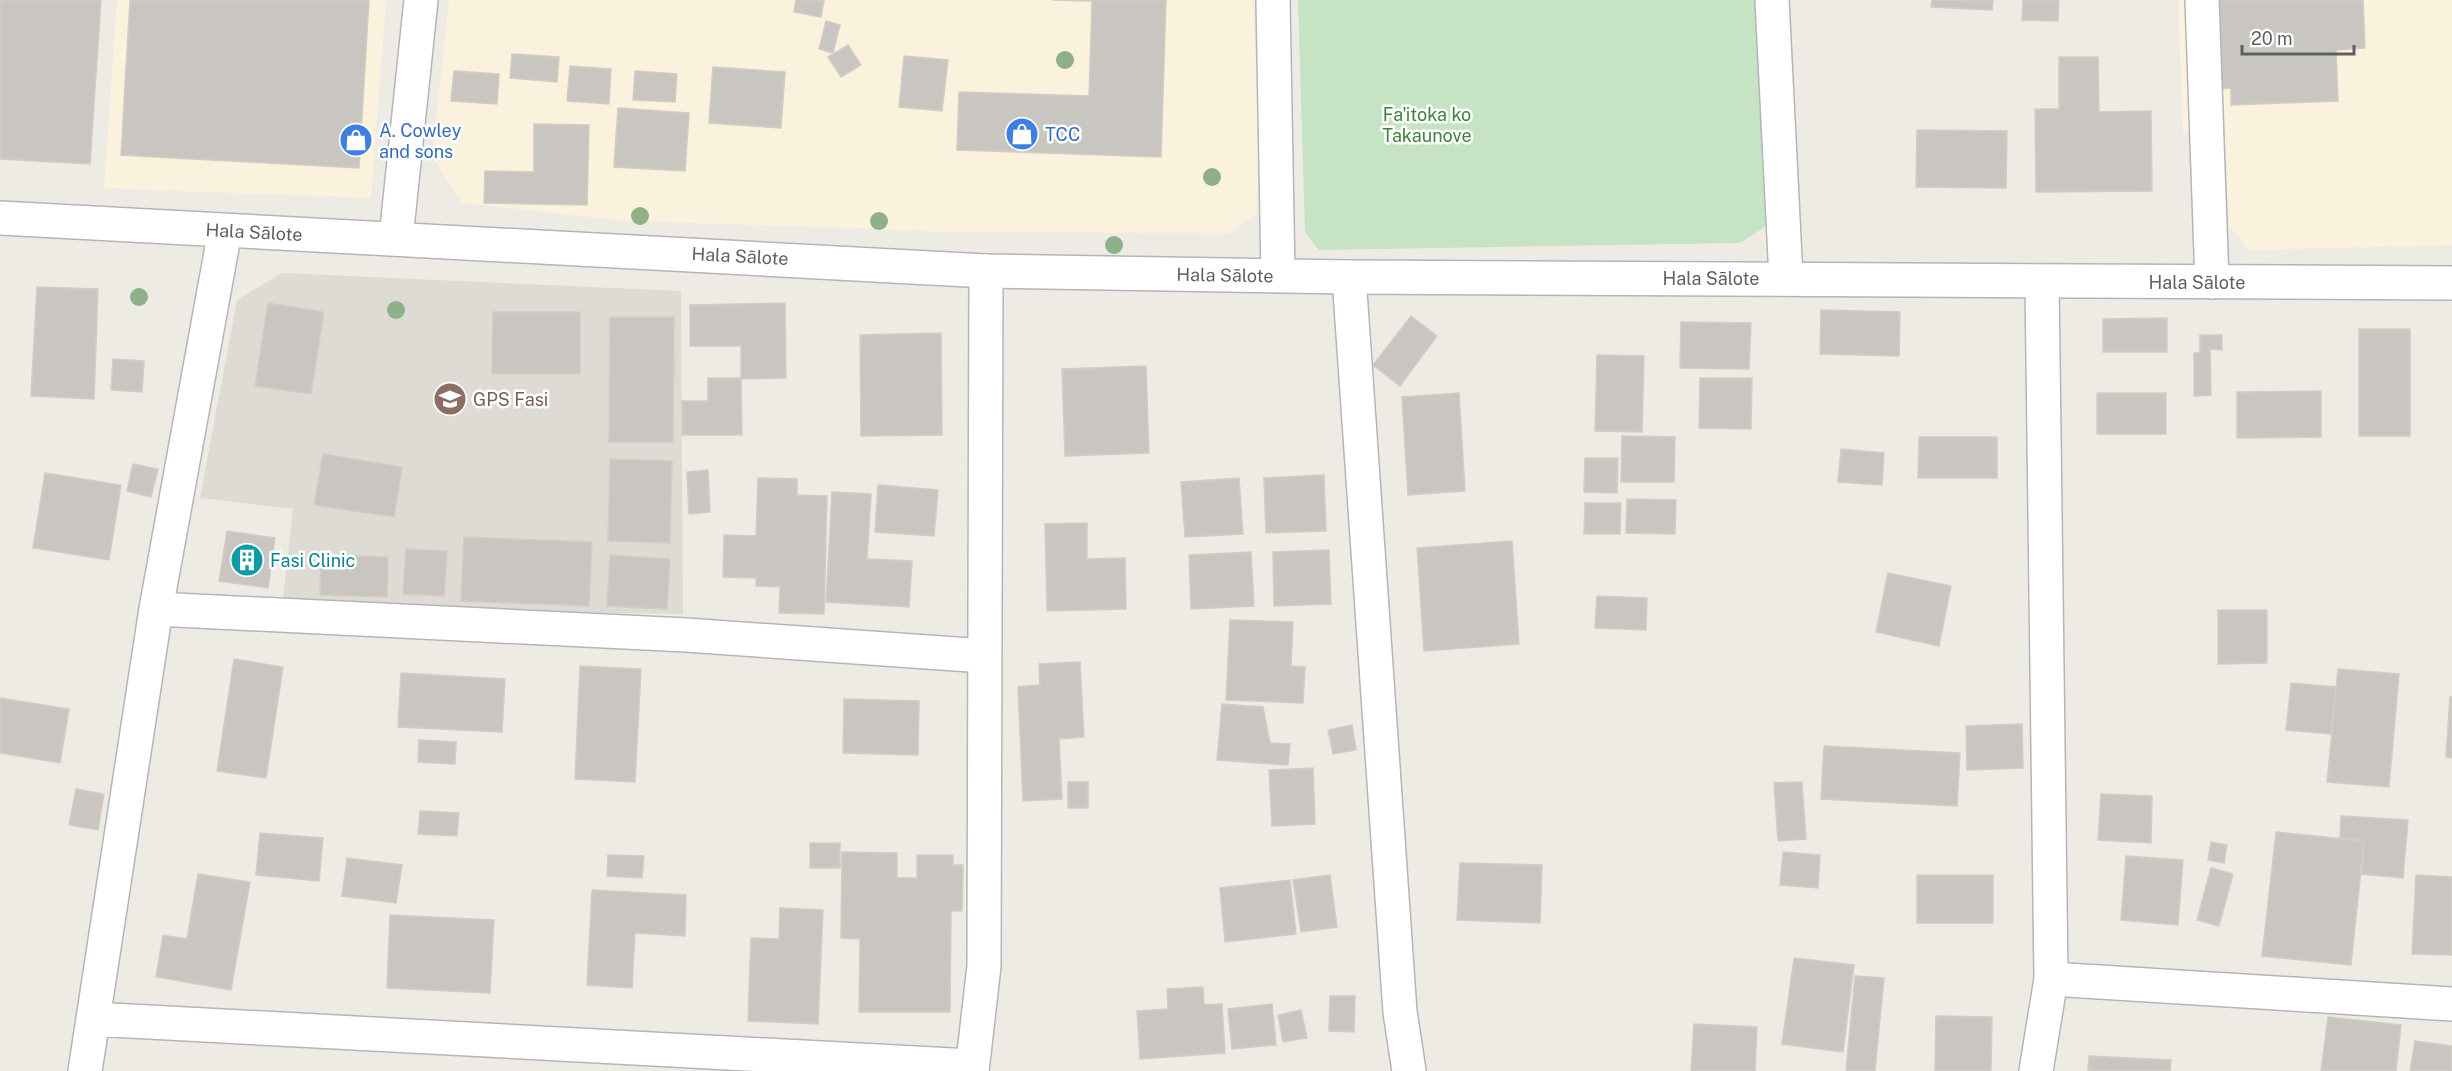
<svg xmlns="http://www.w3.org/2000/svg" width="2452" height="1071" font-family="'Public Sans',sans-serif">
<style>
.commercial{fill:#fbf2de}
.education{fill:#dedad4}
.green{fill:#c6e3c4}
.building{fill:#c9c6c2;stroke:#d2cdc4;stroke-width:1.5}
.lines{fill:none;stroke-linecap:round;stroke-linejoin:round}
.street-casing{stroke:#b3b6b9;stroke-width:36}
.secondary-casing{stroke:#b2b5b9;stroke-width:36}
.street{stroke:#fff;stroke-width:33}
.secondary{stroke:#fff;stroke-width:33}
.tree{fill:#8eb189}
.labels{text-anchor:middle;dominant-baseline:central;stroke-width:5;stroke-linejoin:round;paint-order:stroke}
.park-label{font-size:18px;fill:#3f823e;stroke:#fff}
.shop-label{font-size:18px;fill:#366cbe;stroke:#fff;text-anchor:start}
.street-label{font-size:18px;fill:#5d6164;stroke:#fff}
.education-label{font-size:18px;fill:#785e54;stroke:#fff;text-anchor:start}
.culture-label{font-size:18px;fill:#0d838f;stroke:#fff;text-anchor:start}
</style>
<rect width="100%" height="100%" fill="#eeebe5"/>
<path class="commercial" d="M117,0h269l-15,198 -267,-10z
M449,0h804l6,135 -2,79 -28,19 -272,-1 -339,-12 -156,-17 -30,-47z
M2178,0h274v245l-203,5 -20,-24 -4,-96 -42,2z"/>
<path class="education" d="M282,273l399,18 2,323 -401,-6 11,-99 -93,-11 37,-198z"/>
<path class="green" d="M1298,0h461l8,225 -27,18 -421,7 -14,-18z"/>
<path class="building" d="M0,0h101l-11,164 -90,-5z
M130,0h239l-10,168 -238,-13z
M796,0h28l-3,17 -27,-5z
M1052,0h114l-5,157 -204,-7 2,-58 130,4 3,-95z
M1932,0h61l-1,10 -61,-3z
M2023,0h36l-1,21 -36,-1z
M2216,0h147l2,48 -29,2 2,51 -107,4v-17l-12,1z
M826,21l14,4 -7,28 -14,-4z
M848,45l13,20 -20,12 -13,-20z
M512,54l47,3 -2,25 -47,-4z
M904,56l44,4 -6,51 -43,-4z
M2059,57h39l1,55 52,-1 1,80 -116,1 -1,-83h24z
M570,66l41,3 -2,35 -42,-3z
M713,67l72,5 -4,56 -72,-5z
M454,71l45,3 -2,30 -46,-3z
M635,71l42,3 -2,28 -42,-2z
M618,108l71,5 -4,58 -71,-4z
M534,124l55,1 -2,80 -103,-2 1,-32 49,1z
M1917,130l90,1 -1,57 -90,-1z
M37,287l61,2 -4,110 -63,-3z
M268,303l56,9 -13,82 -56,-8z
M785,303l1,75 -45,1v-33h-51v-41z
M1821,310l79,2 -1,44 -79,-2z
M493,312h87v62h-88z
M1411,316l26,20 -37,50 -27,-21z
M610,317h64l-1,125h-64z
M2167,318v34h-64v-33z
M1681,322l70,1 -2,46 -69,-1z
M2359,329h51v107h-51z
M941,333l1,102 -81,1 -1,-101z
M2200,335h22v15l-12,-1 1,46 -17,1v-43h6z
M1597,355l47,1 -2,76 -47,-1z
M113,359l31,2 -2,31 -31,-2z
M1146,366l3,87 -84,3 -3,-87z
M708,378h33l1,57h-60v-34h26z
M1700,378h52l-1,51 -52,-1z
M2321,391v46l-84,1v-46z
M1459,393l6,98 -57,4 -6,-98z
M2097,393h69v41h-69z
M1622,436l53,1 -1,45h-53z
M1919,437h78v41h-79z
M1841,449l43,4 -2,32 -44,-3z
M323,454l79,13 -8,50 -80,-12z
M1585,458h33l-1,35 -33,-1z
M610,459l62,2 -2,82 -62,-2z
M133,464l25,5 -7,28 -24,-6z
M708,470l2,42 -21,2 -2,-42z
M45,473l76,12 -12,75 -76,-12z
M1324,475l2,56 -60,2 -2,-55z
M758,478l39,1v16l30,1 -3,118 -45,-1 1,-26 -24,-1v-8l-33,-1 1,-42 32,1z
M1239,478l4,56 -58,3 -4,-55z
M878,485l60,5 -4,46 -59,-4z
M832,492l39,2 -4,65 45,2 -3,46 -83,-5z
M1627,499l49,1 -1,34 -49,-1z
M1585,503h36l-1,31h-36z
M1087,523v36l38,-1 1,51 -79,2 -2,-87z
M227,531l48,7 -7,50 -49,-7z
M464,537l128,5 -3,64 -128,-5z
M1512,541l7,103 -95,7 -7,-103z
M406,549l41,2 -3,45 -41,-2z
M1329,550l2,54 -57,2 -1,-54z
M1251,552l3,54 -63,3 -2,-54z
M321,555l67,2 -1,40 -67,-2z
M610,555l60,4 -3,50 -60,-3z
M1888,573l63,13 -12,60 -63,-14z
M1597,596l50,2 -1,32 -51,-2z
M2218,610h49v53l-49,1z
M1230,620l63,2 -2,44 14,1 -2,36 -77,-3z
M234,659l49,8 -17,111 -49,-7z
M1080,662l4,75 -25,2 3,60 -39,2 -5,-114 22,-2 -1,-21z
M580,666l61,3 -6,113 -60,-3z
M2338,669l61,5 -10,113 -62,-5z
M401,673l104,6 -3,53 -104,-5z
M2291,683l45,4 -5,47 -45,-4z
M2450,697h2v61l-6,-1z
M0,698l69,11 -9,54 -60,-10z
M844,699l75,2 -1,54 -75,-2z
M1222,704l41,3 7,36 20,1 -2,21 -71,-5z
M2022,724l1,44 -56,2 -1,-44z
M1352,725l4,25 -23,4 -5,-24z
M419,740l37,2 -1,22 -37,-2z
M1824,746l136,7 -3,53 -136,-7z
M1313,768l2,56 -43,2 -3,-56z
M1068,782h20v26h-20z
M1802,782l4,57 -28,2 -4,-58z
M76,789l28,5 -6,36 -29,-5z
M2101,794l51,2 -1,47 -53,-3z
M420,811l39,2 -2,23 -39,-2z
M2341,816l67,4 -5,58 -41,-4 2,-33 -24,-2z
M2276,832l88,9 -13,124 -89,-9z
M260,833l63,5 -4,43 -63,-6z
M2211,842l16,3 -3,18 -16,-3z
M810,843h30v25h-30z
M842,852l55,1v25h20v-23h36v10h10l-1,46h-11l-1,101h-91l1,-73 -19,-1z
M1783,852l37,3 -2,33 -38,-3z
M608,855l36,1 -2,22 -35,-2z
M2126,856l57,4 -5,65 -57,-5z
M347,858l55,7 -6,38 -54,-7z
M1460,863l82,2 -2,58 -83,-3z
M2211,868l22,6 -14,52 -22,-6z
M198,874l52,8 -19,108 -75,-13 7,-42 24,4z
M1330,875l7,52 -36,5 -8,-52z
M1917,875h76v48h-76z
M2416,875l36,2v78l-40,-1z
M1290,880l6,54 -71,8 -5,-54z
M592,890l94,5 -1,41 -50,-3 -3,55 -45,-3z
M780,908l43,2 -5,114 -70,-3 3,-83 28,1z
M390,915l104,5 -4,73 -103,-5z
M1794,958l60,7 -11,87 -61,-8z
M1855,976l29,2 -9,93h-29z
M1203,987l1,18 18,-1 3,49 -85,6 -3,-48 31,-2 -1,-20z
M1330,996h25l-1,36 -25,-1z
M1272,1004l4,41 -44,4 -4,-40z
M1301,1010l6,28 -24,4 -5,-27z
M1936,1016l56,1 -1,54h-56z
M2328,1017l73,8 -5,46h-75z
M1694,1024l63,3 -2,44h-64z
M2415,1041l37,5v25h-42z
M2089,1056l82,4 -1,11h-82z"/>
<g class="lines">
<g class="street-casing">
<path id="street" d="M1273,0l5,275
M1772,0l14,278
M2202,0l10,282
M396,238l25,-238
M1349,277l51,735 9,59
M156,609l530,26 298,21
M2051,979l401,25
M93,1019l878,47
M85,1071l71,-462 69,-378
M972,1071l12,-105 2,-695
M2036,1071l15,-92 -9,-697"/>
</g>
<g class="secondary-casing">
<path id="secondary" d="M0,218l986,53 363,6 1103,6"/>
</g>
<use href="#street" class="street"/>
<use href="#secondary" class="secondary"/>
</g>
<g class="tree">
<circle cx="1065" cy="60" r="9"/>
<circle cx="1212" cy="177" r="9"/>
<circle cx="640" cy="216" r="9"/>
<circle cx="879" cy="221" r="9"/>
<circle cx="1114" cy="245" r="9"/>
<circle cx="139" cy="297" r="9"/>
<circle cx="396" cy="310" r="9"/>
</g>
<defs>
<g id="shop-disc" transform="scale(1.725)"><circle r="9.5" fill="#3f7fe0" stroke="#fff"/><path d="M-5-2.5h2.3a2.7 3.5 0 0 1 5.4 0H5L5.5 6h-11ZM-1.5-2.5h3a1.5 2.3 0 0 0-3 0Z" fill="#fff"/></g>
<g id="school-disc" transform="scale(1.725)"><circle r="9.5" fill="#8d6e63" stroke="#fff"/><path d="M0-5L7-2L0 1L-7-2ZM-4 1L0 2.5L4 1V4Q0 6-4 4Z" fill="#fff"/></g>
<g id="building-disc" transform="scale(1.725)"><circle r="9.5" fill="#0f9aa8" stroke="#fff"/><path d="M-4-6H4V6H1V3H-1V6H-4ZM-2.5-4.3h1.7v1.8h-1.7ZM.8-4.3h1.7v1.8H.8ZM-2.5-1h1.7V.8h-1.7ZM.8-1h1.7V.8H.8Z" fill="#fff"/></g>
</defs>
<g fill-rule="evenodd">
<use href="#shop-disc" x="1022" y="134"/>
<use href="#shop-disc" x="356" y="140"/>
<use href="#school-disc" x="450" y="399"/>
<use href="#building-disc" x="247" y="560"/>
</g>
<g class="labels">
<g class="park-label">
<text x="1427" y="114">Fa'itoka ko<tspan x="1427" dy="21">Takaunove</tspan></text>
</g>
<g class="shop-label">
<text x="379" y="130">A. Cowley<tspan x="379" dy="21">and sons</tspan></text>
<text x="1045" y="134">TCC</text>
</g>
<g class="street-label">
<text transform="translate(254 232) rotate(3)">Hala Sālote</text>
<text transform="translate(740 256) rotate(3)">Hala Sālote</text>
<text transform="translate(1225 275) rotate(1)">Hala Sālote</text>
<text x="1711" y="278">Hala Sālote</text>
<text x="2197" y="282">Hala Sālote</text>
</g>
<g class="education-label">
<text x="473" y="399">GPS Fasi</text>
</g>
<g class="culture-label">
<text x="270" y="560">Fasi Clinic</text>
</g>
</g>
<path d="M2242 45v9h112v-9" fill="none" stroke="#5d6164" stroke-width="3"/>
<text x="2251" y="45" font-size="18" fill="#5d6164" stroke="#ffffff" stroke-width="4.5" paint-order="stroke">20 m</text>
</svg>
